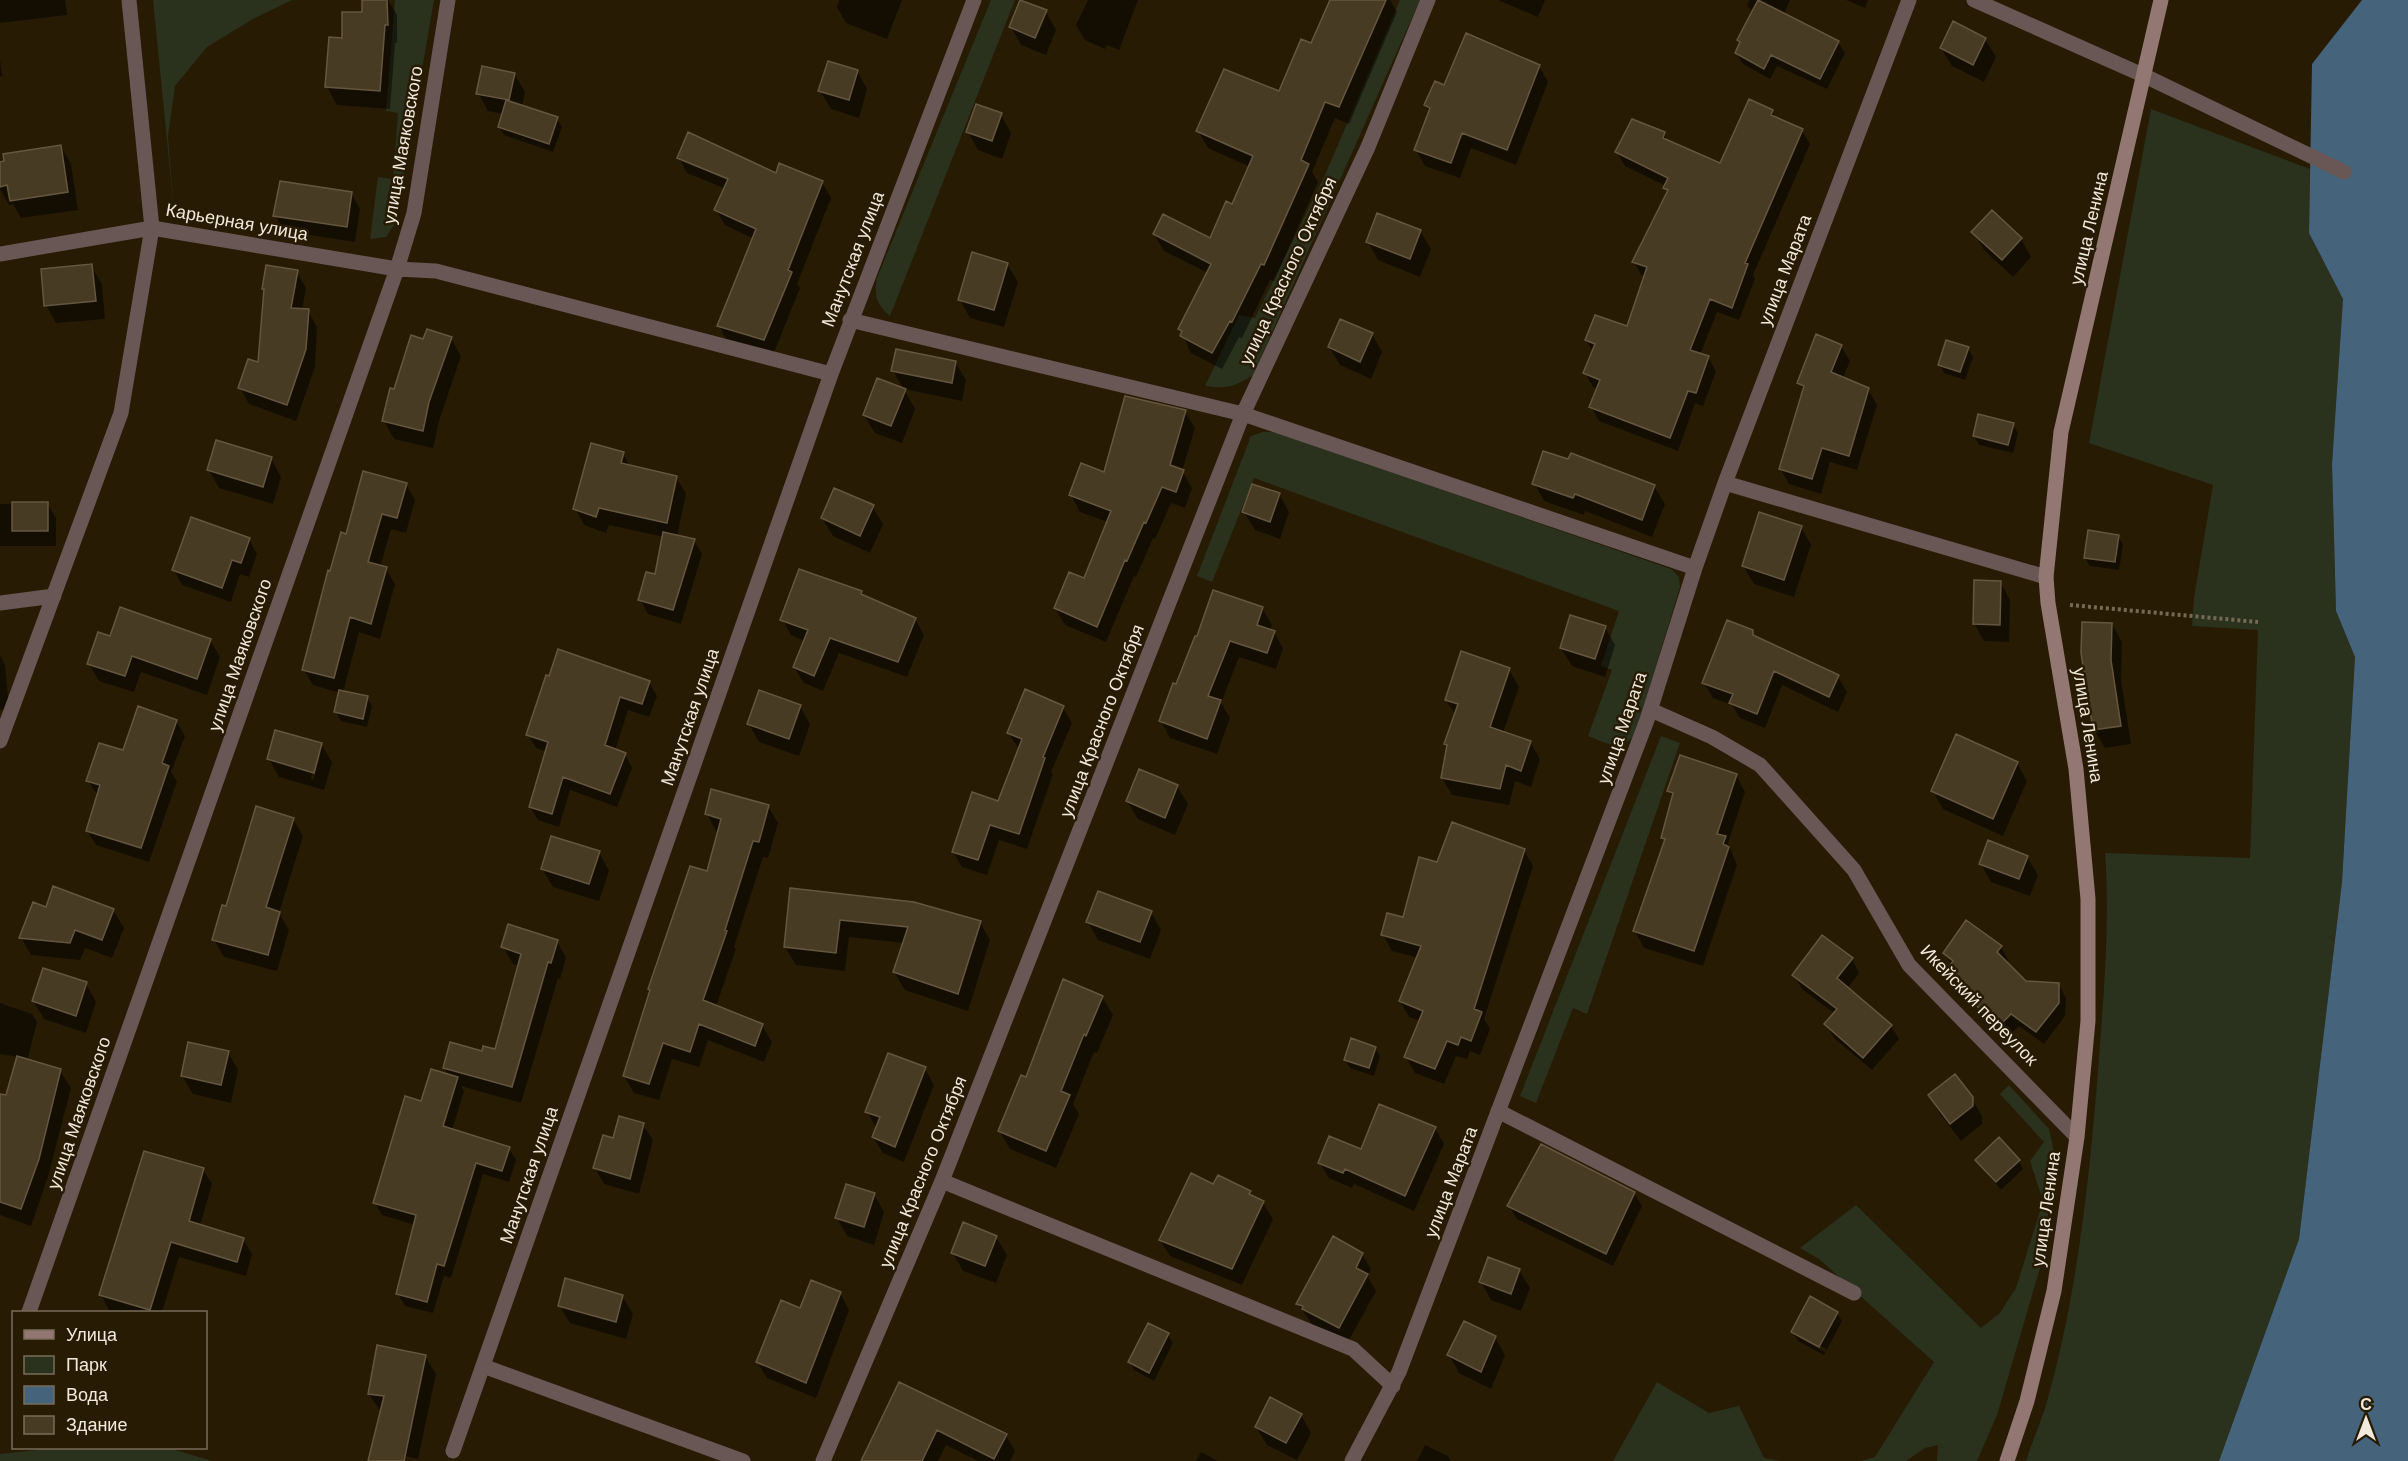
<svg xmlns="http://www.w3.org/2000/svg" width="2408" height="1461" font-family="Arial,sans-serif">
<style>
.green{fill:#2a311d}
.water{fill:#45637b}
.shadow{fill:#0007;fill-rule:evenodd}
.building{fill:#483b23;stroke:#65573f;stroke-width:1.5}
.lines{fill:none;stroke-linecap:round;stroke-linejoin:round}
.path{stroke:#746a56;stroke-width:4;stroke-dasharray:3 3;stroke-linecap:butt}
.service{stroke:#685754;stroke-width:15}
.minor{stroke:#685754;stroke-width:15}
.secondary{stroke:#937772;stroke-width:15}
.labels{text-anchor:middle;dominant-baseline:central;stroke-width:5;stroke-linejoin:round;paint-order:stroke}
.street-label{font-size:18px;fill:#f1e9db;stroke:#271b04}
</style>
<rect width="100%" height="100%" fill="#271b04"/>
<path class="green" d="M153,0h139l-39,19 -46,28 -32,39 -7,50 6,74z
M395,0h39l-36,209 -4,16 -8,12 -16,2 8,-62 15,2 5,-66 -12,-2z
M991,0h24l-125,316c-14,-12 -16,-20 -13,-38z
M1400,0h20l-167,375c-19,12 -26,14 -48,11l34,-71 16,3 70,-143z
M2151,109l159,60 -1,64 34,66 -11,165 4,147 19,46 -13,225 -43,357 -80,222h-193c6,-19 14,-37 20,-56 32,-112 44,-231 53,-347 5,-69 11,-136 6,-205l145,5 8,-228 -66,-4 2,-28 19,-113 -124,-42z
M1263,432h12l396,137 8,8 1,10 -45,148c-17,18 -27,8 -47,1l24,-66 -11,-4 18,-55 -365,-133 -42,104 -15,-6 54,-140z
M1661,736l19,7 -93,271 -14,-6 -37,95 -16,-7z
M2009,1085l40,44 7,32 -16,107 -43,147 -20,46h-40l1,-16 -13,3 -19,13h-45l14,-4 59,-95 -115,-103 -19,-11 56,-43 125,123 19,-15 16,-25 27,-87 -13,-40 14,-19 -44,-48z
M1657,1382l52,31 30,-7 25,52 16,3h-167z
M54,1448h115l43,13h-212v-7z"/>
<path class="water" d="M2362,0h46v1461h-189l80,-222 43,-357 13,-225 -19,-46 -4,-147 11,-165 -34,-66 3,-169z"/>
<path class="shadow" d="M0,0h65l2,15 -67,8z
M364,0h24l9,15v28h-2l-5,66 -53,-4 -10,-18 16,-47 21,-26z
M839,0h63l-15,39 -41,-16 -9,-16z
M1088,0h50l-19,50 -12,-5 -2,4 -20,-9 -9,-15z
M1332,0h58l7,12 -48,112 -14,-6 -23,54 6,10 -44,99 -4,-1 -28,58 -3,-1 -17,32 -31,-16 -11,-24 28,-56 -44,-22 -10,-17 56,6 22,-34 18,-39 -42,-19 -10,-17 82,-38 32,-48z
M1498,0h47l-7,17z
M1750,0h40l-6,14 54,28 7,11 -18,36 -50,-23 -7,13 -27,-15 -7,-11 5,-9 -3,-4 15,-27 -6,-8z
M1846,0h22l-3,8z
M1046,12l10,18 -10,25 -25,-10 -10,-18z
M1985,39l11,18 -12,25 -32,-16 -11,-18z
M0,59l2,17 -2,1z
M1539,66l9,16 -32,83 -45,-17 -11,30 -35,-12 -9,-16 14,-37 -5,-8 20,-18z
M857,71l10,18 -8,29 -28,-9 -11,-18z
M514,74l11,18 -3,15 35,12 5,8 -9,25 -49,-17 -5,-8 4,-13 -15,-3 -10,-18z
M1772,111l5,9 25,11 8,13 -57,131 2,4 -16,41 -22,-8 -17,43 8,2 8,14 -13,35 -8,-3 -17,48 -79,-30 -8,-14 7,-18 -5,-2 -8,-14 8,-21 -7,-12 42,-13 17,-51 -4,-1 -7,-14 34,-68 -3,-5 1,-2 -41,-20 -8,-14 47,-19 4,9 53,23z
M1001,115l10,18 -9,26 -24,-9 -10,-18z
M61,146l10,18 7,46 -57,8 -8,-14 -4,1 -9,-16v-25z
M679,158l143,24 9,16 -34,86 3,4 -27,67 -46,-14 -8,-15 35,-87 -29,-14 -9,-15 10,-21 -39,-16z
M351,193l9,16 -5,33 -71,-11 -9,-16z
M1992,212l29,27 10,18 -18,20 -29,-27 -11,-18z
M1420,231l11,18 -11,28 -42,-17 -10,-18z
M1007,264l11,18 -14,45 -34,-9 -10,-18z
M91,266l11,18 3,35 -49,4 -10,-18z
M297,272l9,16 -4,22 6,1 9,16 -2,40 -19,54 -47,-17 -9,-16 20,-24 5,-72 -2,-3z
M1372,334l10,18 -11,27 -31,-14 -11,-18z
M451,338l10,18 -22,65 -6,27 -39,-9 -10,-18 11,-30 29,-50z
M1841,346l9,15 -7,17 25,11 9,16 -20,65 -27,-8 -9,32 -32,-10 -9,-16 24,-76 -5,-9z
M1968,348l5,9 -8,23 -21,-7 -5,-9z
M955,362l11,18 -4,21 -58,-12 11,20 -13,34 -27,-10 -11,-18 40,-25 -11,-19z
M1185,412l10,16 -13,43 10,17 -7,20 -14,-5 -16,36 -2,-1 -17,39 -2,-1 -28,66 -41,-17 -10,-17 30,-28 23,-58 -28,-10 -9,-17 34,-21z
M2013,425l5,8 -5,20 -34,-8 -5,-9z
M623,453l7,14 46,10 10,17 -9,43 17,3 8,14 -21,70 -33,-10 -8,-15 16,-23 8,-39 -55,-12 -3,8 -22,-8 -9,-17z
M271,458l10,19 -8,27 -54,-16 -10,-18z
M1534,483l120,3 11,18 -13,33 -67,-26 -1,4 -40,-14z
M406,484l9,16 -9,33 -15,-4 -11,38 6,2 9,15 -15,55 -21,-7 -16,61 24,5 5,8 -5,21 -26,-6 -5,-9 4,-19 -27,-8 -9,-15 43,-134z
M1279,494l10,18 -9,27 -25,-9 -11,-18z
M47,503l9,15v28h-56v-42z
M872,506l11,18 -13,29 -37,-17 -11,-18z
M1801,527l10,18 -17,52 -40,-13 -11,-18z
M2118,536l5,9 -4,25 -29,-4 -5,-8z
M249,539l8,15 -8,23 -9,-3 -9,28 -49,-17 -8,-15z
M2000,582l10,18 -1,42 -25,-1 -10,-18z
M861,592l3,5 51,22 9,16 -17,42 -68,-24 -16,38 -19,-8 -10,-16 11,-26 -14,-6 -9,-16z
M1262,608l10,17 -2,5 4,2 9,16 -7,21 -37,-12 -18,46 9,15 -13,36 -47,-16 -9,-17 16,-35z
M2112,624l10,18 -1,38 10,64 -26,4 -11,-18z
M1605,627l10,18 -10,32 -33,-11 -11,-18z
M1752,631l4,7 82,39 9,15 -9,20 -56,-27 -17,43 -25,-10 -8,-13 -19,-7 -9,-15z
M111,637l99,3 10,17 -13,38 -66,-23 -7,20 -35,-11 -10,-17z
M0,656l5,9 4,44 -9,1z
M1509,670l10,17 -16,46 27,9 10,17 -9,28 -16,-6 -6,24 -57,-10 -10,-17 6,-31 -2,-3 10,-28 -10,-16z
M649,682l8,14 -8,21 -21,-7 -13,41 10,3 7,14 -15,39 -47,-17 -11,37 -21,-7 -8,-13 17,-55 -11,-4 -8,-13z
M800,706l10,18 -11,32 -40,-14 -10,-18z
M1063,707l9,16 -21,49 2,2 -26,75 -28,-9 -12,35 -25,-8 -9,-15 46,-49 20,-54 -11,-16z
M176,721l9,15 -14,36 6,9 -28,81 -53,-17 -9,-14 11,-35 -10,-15 36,-29z
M321,744l11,18 -8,28 -45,-13 -10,-18zM317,756h3l-7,24 -2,-1z
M2017,763l10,18 -24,55 -60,-27 -10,-18z
M1736,775l9,17 -17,51 9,22 -34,101 -59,-18 -9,-17 30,-89 -2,-4 10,-39 -4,-8z
M1177,786l11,18 -13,31 -37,-16 -11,-18z
M768,806l10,17 -10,35 -5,-1 -29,90 2,2 -20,57 46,19 10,17 -8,20 -56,-22 -9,27 -27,-8 -13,41 -25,-7 -10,-17 84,-203 11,-41 -3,-1 -9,-17z
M293,819l10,17 -24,77 10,17 -12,41 -53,-14 -10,-17 13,-32z
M1524,850l9,16 -49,153 6,10 -10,26 -10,-4 -3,8 -11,-3 -12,28 -29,-11 -9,-16 15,-36 -12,-4 -9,-16 18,-43 -26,-7 -9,-16 21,-16 34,-55z
M599,852l10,19 -10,30 -46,-14 -11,-18z
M2027,857l11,18 -8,21 -39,-14 -10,-18z
M791,890l189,32 10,18 -22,71 -63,-21 -11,-18 10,-29 -55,-6 -4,34 -49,-6 -11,-18z
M46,908l67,2 11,18 -12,30 -27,-10 -5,12 -49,-5 -10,-18z
M1151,912l10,18 -11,29 -52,-19 -10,-18z
M557,941l9,17 -6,21 -2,-1 -37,125 -60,-17 3,5 -12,39 57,18 7,12 -7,22 -26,-8 -32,104 -7,-2 -11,37 -28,-7 -7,-12 17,-69 -33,-10 -7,-12 47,-100 27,-27 -5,-9 39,-14 13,-2 23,-85 -6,-2 -10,-17z
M2001,947l7,13 -2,3 19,20 34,2 7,13 -1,18 -21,28 -25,-18 -13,13 -23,-24 -8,-13 -22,-16 -7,-13 6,-7 -7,-13z
M1852,959l7,14 -12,16 44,37 8,13 -27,31 -38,-32 -8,-14 9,-10 -33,-25 -8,-14z
M86,984l10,18 -10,31 -42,-14 -11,-18z
M1102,997l11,18 -16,38 -3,-1 -21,52 6,10 -23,54 -46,-19 -11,-18 28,-52z
M0,1003l32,11 5,8 -9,36 -9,-1v1l41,13 11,17 -23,89 -17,49 -31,-11v-117l7,-1 12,-40 -19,-3z
M1375,1048l5,8 -6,20 -24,-8 -5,-8z
M228,1052l10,18 -7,33 -38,-9 -11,-18z
M925,1069l9,16 -30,77 -21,-9 -10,-16 4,-8 -10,-17z
M1930,1096l41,1 11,19v8l-21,17 -21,-27z
M643,1125l10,15 -14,54 -35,-10 -9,-16 19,-28z
M1435,1128l9,16 -30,67 -60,-27 -2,4 -23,-10 -10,-16z
M1976,1160l43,1 4,8 -22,21z
M203,1169l9,15 -12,42 43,13 9,15 -6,22 -67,-19 -17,55h-44l-9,-2 -8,-15z
M1214,1186l36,6 4,6 9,5 10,16 -31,66 -72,-29 -10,-16z
M1634,1193l8,13 -29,60 -96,-47 -8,-13z
M874,1194l10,18 -10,33 -27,-9 -10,-18z
M996,1237l11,18 -11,28 -33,-12 -10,-18z
M1362,1254l9,15 -3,8 8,14 -28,51 -36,-18 -14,-20z
M1519,1270l11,18 -9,23 -30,-11 -10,-18z
M840,1293l9,17 -33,88 -49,-20 -10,-16 44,-52z
M622,1296l11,18 -7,25 -56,-16 -11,-18z
M1837,1313l5,8 -18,34 -26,-14 -5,-9zM1798,1334l28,15 -1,3 -27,-15z
M1149,1325l19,10 5,8 -19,38 -20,-11 -4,-8z
M1495,1337l10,18 -14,34 -32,-16 -10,-18z
M425,1356l11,18 -18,85 -31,-7 -6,-40 -12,-18z
M900,1384l106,51 9,16 -5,10h-32l-32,-16 -8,16h-75z
M1301,1415l10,18 -14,27 -30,-15 -11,-18z
M1425,1445l23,11 3,5h-34z
M1201,1452l16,9h-21z"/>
<path class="building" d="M362,0h25l1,25h-3l-5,66 -55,-4 4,-50 13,1v-26h20z
M1020,0l27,10 -12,28 -26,-11z
M1330,0h56l-47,107 -14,-5 -24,58 8,4 -45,101 -3,-1 -29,58 -2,-1 -18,32 -32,-17 2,-5 -4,-2 33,-65 -58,-30 10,-20 47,24 16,-37 6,3 21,-48 -57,-25 28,-62 55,22 22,-52 10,4z
M1758,0l81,41 -19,38 -49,-24 -7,14 -29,-16 5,-11 -3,-2z
M1953,21l33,17 -13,27 -33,-17z
M1466,33l74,32 -33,85 -45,-17 -11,30 -37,-13 16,-42 -6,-3 11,-24 9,4z
M828,61l30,9 -9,30 -31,-9z
M482,66l33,7 -6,27 -33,-6z
M1749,99l24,11 -2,5 32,14 -58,134 3,1 -16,44 -22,-9 -20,51 19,6 -13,37 -8,-2 -18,47 -81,-31 11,-27 -17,-7 12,-29 -10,-4 10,-25 32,11 20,-59 -15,-5 36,-72 -5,-2 5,-10 -53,-26 17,-33 33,13 -2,6 57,25z
M506,100l52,17 -9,27 -51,-17z
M976,104l26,9 -10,28 -26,-9z
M688,132l88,41 3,-10 44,18 -35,89 4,2 -28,68 -47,-14 39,-97 -42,-19 14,-31 -51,-21z
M61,145l7,47 -58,9 -3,-16 -7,2v-25l4,-1 -1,-7z
M280,181l72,11 -5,35 -74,-11z
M1992,210l30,28 -20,22 -31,-28z
M1377,213l44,17 -11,29 -44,-17z
M972,252l36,11 -14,47 -36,-10z
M92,264l4,37 -52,5 -3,-37z
M266,265l32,5 -7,38 18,1 -3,40 -19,56 -49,-17 10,-29 10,3 6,-73h-2z
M1340,319l33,14 -13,29 -32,-15z
M427,329l25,8 -23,65 -6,29 -41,-10 8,-33 4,1 17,-54 12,4z
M1816,334l26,11 -11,27 38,16 -20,68 -27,-8 -10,31 -33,-10 25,-83 -7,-3z
M1946,340l23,7 -9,25 -22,-7z
M896,349l60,12 -4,22 -61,-12z
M877,378l29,11 -15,37 -28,-11z
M1125,396l61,14 -16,55 14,5 -8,22 -14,-5 -16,36 -2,-1 -17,39 -2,-1 -28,67 -43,-19 15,-36 15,6 27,-67 -42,-16 12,-32 23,9z
M1978,414l36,9 -6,22 -35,-9z
M216,440l56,17 -9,30 -56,-17z
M591,443l33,9 -3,11 56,13 -10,47 -68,-15 -3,9 -23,-8z
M1543,451l25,8 3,-6 84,32 -13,35 -67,-26 -2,4 -41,-14z
M363,471l44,12 -10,35 -15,-4 -14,48 19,5 -16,57 -21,-7 -16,61 -32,-8 26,-100 2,1 11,-39 5,2z
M1252,484l28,9 -10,29 -28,-10z
M834,488l40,17 -14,31 -39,-18z
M12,502h36v29h-36z
M1759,512l43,14 -18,54 -42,-14z
M191,517l59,21 -9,25 -9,-3 -10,28 -50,-18z
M2088,530l31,5 -4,27 -31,-4z
M663,532l32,7 -22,71 -35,-10 8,-28 9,2z
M799,569l63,22 -1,3 55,24 -18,44 -68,-24 -16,38 -21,-9 15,-37 -28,-10z
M1974,580l27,1 -1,44 -27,-1z
M1213,590l50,17 -6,18 18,6 -8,22 -37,-12 -22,55 13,4 -14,39 -48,-18 14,-38 3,1 19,-48h2z
M120,607l91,32 -14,40 -65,-23 -7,20 -38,-12 11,-32 12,4z
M1570,615l36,11 -11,33 -35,-11z
M1727,620l26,10v5l86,40 -10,22 -55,-26 -17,43 -28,-11 4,-9 -31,-11z
M2082,622l30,1 -1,37 10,66 -28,4 -12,-77z
M558,649l92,32 -8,23 -22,-7 -15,48 21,8 -16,41 -47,-17 -11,37 -23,-7 19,-65 -22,-7 20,-60 3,1z
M1461,651l49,17 -20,59 41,14 -10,30 -15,-6 -6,24 -59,-11 6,-33 -3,-1 14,-40 -13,-4z
M1025,689l39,17 -21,51 2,1 -26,76 -29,-9 -12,35 -26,-8 20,-60 26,9 24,-62 -15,-6z
M339,690l29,6 -5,23 -29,-7z
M759,690l42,15 -12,34 -42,-15z
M138,706l39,14 -15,43 7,3 -28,82 -55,-17 14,-46 -14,-4 13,-38 24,7z
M275,730l47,13 -8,30 -47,-14z
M1956,734l62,28 -25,57 -62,-28z
M1680,755l57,19 -20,60 9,2 -3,8 6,3 -35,104 -61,-20 32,-92 -4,-1 12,-45 -6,-2z
M1139,769l39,16 -13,33 -39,-17z
M711,789l58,16 -10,37 -6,-1 -28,89 2,1 -24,69 60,24 -8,22 -56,-22 -9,28 -27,-9 -14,41 -26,-8 27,-86 -2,-1 42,-123 17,5 14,-52 -16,-5z
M256,806l38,12 -28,89 14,5 -12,43 -56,-15 10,-35 4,1z
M1452,822l73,27 -51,160 8,3 -11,29 -10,-4 -3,8 -11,-4 -12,28 -31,-12 19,-46 -24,-10 22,-55 -40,-11 6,-22 16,4 16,-60 18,5z
M551,836l49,15 -11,33 -48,-15z
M1988,840l40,16 -9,23 -40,-15z
M53,886l61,23 -12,31 -27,-10 -5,13 -51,-5 14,-36 13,5z
M790,888l124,14 67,19 -23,73 -65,-22 15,-45 -68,-7 -4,33 -52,-6z
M1098,891l54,20 -12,31 -54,-20z
M1966,920l36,26 -5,6 29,29 33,2v20l-23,29 -25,-18 -13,13 -25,-25 5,-4 -34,-25 9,-12 -10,-8z
M508,924l50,16 -7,23 -3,-1 -36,125 -69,-19 7,-26 32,9 1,-5 12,3 26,-95 -20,-7z
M1822,935l31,23 -16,20 55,47 -29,33 -39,-34 13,-15 -45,-34z
M43,968l44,14 -11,34 -44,-15z
M1063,979l40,17 -17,40 -2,-2 -23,57 9,4 -24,56 -48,-20 23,-56 5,2z
M1351,1038l25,9 -7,21 -25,-8z
M188,1042l41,9 -8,34 -40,-9z
M888,1053l38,14 -31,80 -23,-10 8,-20 -15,-5z
M17,1056l44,13 -22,90 -18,50 -21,-7v-108l6,1z
M431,1069l27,8 -15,49 67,21 -8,24 -26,-8 -32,103 -7,-2 -10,38 -31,-8 20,-79 -43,-12 32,-107 16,5z
M1955,1074l18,23v9l-23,18 -22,-29z
M1379,1104l57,23 -31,69 -60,-27 -2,4 -25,-10 11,-27 32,13z
M619,1116l25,7 -14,56 -37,-11 10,-33 10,3z
M1999,1137l21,23 -24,22 -21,-22z
M1541,1144l94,48 -29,62 -99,-48z
M144,1151l60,17 -15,53 55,17 -7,24 -66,-20 -21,68 -51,-15z
M1191,1173l22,11 5,-9 33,16 -2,3 15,7 -32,68 -73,-29z
M846,1184l29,9 -11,34 -29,-9z
M963,1222l34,14 -12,30 -34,-13z
M1333,1236l30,17 -7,15 12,6 -29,54 -37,-19 1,-3 -7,-2z
M1488,1257l32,12 -9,25 -32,-12z
M565,1278l58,17 -7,27 -58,-16z
M811,1280l30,12 -35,91 -50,-21 25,-62 19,8z
M1810,1296l28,16 -19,35 -28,-15z
M1464,1321l32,15 -15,36 -34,-17z
M1148,1323l21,10 -20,40 -21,-11z
M377,1345l49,10 -22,106h-36l16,-65 -16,-2z
M899,1382l108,52 -13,25 -57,-29 -15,31h-61z
M1270,1397l32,17 -16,29 -31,-16z"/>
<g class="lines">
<path class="path" d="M2070,605l188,17"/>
<path class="service" d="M2145,76l199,96
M1498,1111l356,182
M483,1366l260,95"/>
<path class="minor" d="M1974,0l171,76
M0,254l152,-26 245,41 39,2 395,103
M850,320l393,94 452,154
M1725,483l321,94
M0,603l54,-7
M1651,710l61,27 48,28 94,105 55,95 168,172
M0,741l121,-328 31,-185 -23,-228
M942,1181l411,168 40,37
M29,1312l368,-1043 17,-56 34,-213
M453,1451l378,-1077 143,-374
M823,1461l119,-280 301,-767 125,-267 60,-147
M1352,1461l47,-89 248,-652 48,-152 30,-85 184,-483"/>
<path class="secondary" d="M2007,1461l20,-60 27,-110 23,-154 11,-116v-122l-12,-130 -28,-166 -2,-26 15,-145 100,-432"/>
</g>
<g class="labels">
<g class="street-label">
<text transform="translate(403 145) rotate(-80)">улица Маяковского</text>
<text transform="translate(237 222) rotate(10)">Карьерная улица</text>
<text transform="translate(2089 228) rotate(-77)">улица Ленина</text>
<text transform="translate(853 259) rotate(-69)">Манутская улица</text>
<text transform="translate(1785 270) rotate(-69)">улица Марата</text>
<text transform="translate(1288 271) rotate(-65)">улица Красного Октября</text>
<text transform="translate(240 655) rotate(-71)">улица Маяковского</text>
<text transform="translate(690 717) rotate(-71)">Манутская улица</text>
<text transform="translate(1102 721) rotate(-69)">улица Красного Октября</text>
<text transform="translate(2088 725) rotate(81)">улица Ленина</text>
<text transform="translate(1622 728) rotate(-71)">улица Марата</text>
<text transform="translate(1979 1005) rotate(46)">Икейский переулок</text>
<text transform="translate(79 1113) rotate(-71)">улица Маяковского</text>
<text transform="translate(923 1172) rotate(-68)">улица Красного Октября</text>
<text transform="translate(529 1175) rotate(-71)">Манутская улица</text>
<text transform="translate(1451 1182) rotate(-69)">улица Марата</text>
<text transform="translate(2046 1209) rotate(-82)">улица Ленина</text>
</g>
</g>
<rect x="12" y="1311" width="195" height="138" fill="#271b04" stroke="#786d5a" stroke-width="1.5"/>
<rect x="24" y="1330" width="30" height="9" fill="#937772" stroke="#786d5a" stroke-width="1.5"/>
<text x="66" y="1341" font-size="18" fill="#f1e9db">Улица</text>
<rect x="24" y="1356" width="30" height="18" fill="#2a311d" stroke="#786d5a" stroke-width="1.5"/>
<text x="66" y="1371" font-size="18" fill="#f1e9db">Парк</text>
<rect x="24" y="1386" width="30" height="18" fill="#45637b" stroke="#786d5a" stroke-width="1.5"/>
<text x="66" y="1401" font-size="18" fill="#f1e9db">Вода</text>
<rect x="24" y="1416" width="30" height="18" fill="#483b23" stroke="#786d5a" stroke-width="1.5"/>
<text x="66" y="1431" font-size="18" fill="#f1e9db">Здание</text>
<g transform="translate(2366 1419)" stroke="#271b04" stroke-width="4.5" paint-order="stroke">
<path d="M0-4.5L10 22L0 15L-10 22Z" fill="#f1e9db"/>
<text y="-9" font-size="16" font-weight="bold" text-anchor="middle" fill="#f1e9db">С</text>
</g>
</svg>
